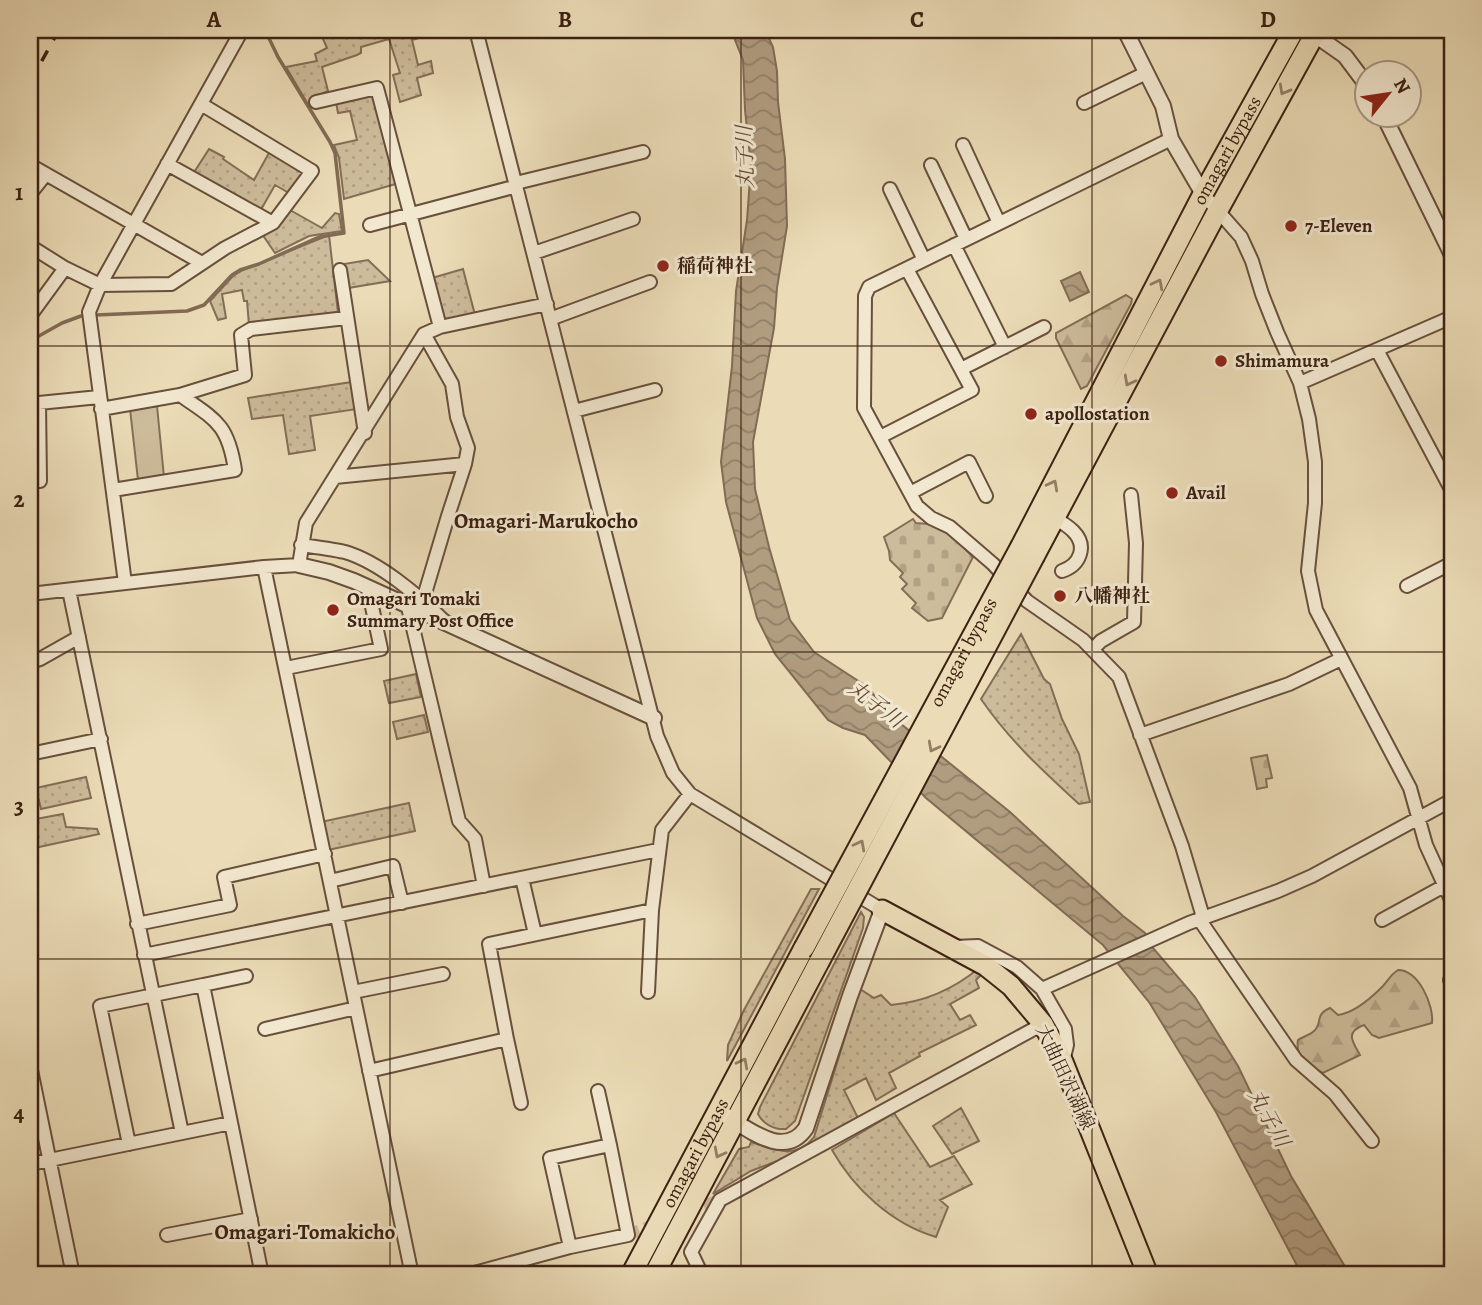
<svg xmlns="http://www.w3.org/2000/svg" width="1482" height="1305" font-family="Alegreya,'Noto Serif JP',serif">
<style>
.grass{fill:url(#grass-dots);stroke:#846e57;stroke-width:2}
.forest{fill:url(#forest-firs);stroke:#846e57;stroke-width:2}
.cemetery{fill:url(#cemetery-stones);stroke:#846e57;stroke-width:2}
.park{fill:#cdbc9b;stroke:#846e57;stroke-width:2}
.water{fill:url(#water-waves);stroke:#826b54;stroke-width:2}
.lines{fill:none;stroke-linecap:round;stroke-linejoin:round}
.stream{stroke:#826b54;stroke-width:3.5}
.minor-tunnel{stroke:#c8b796;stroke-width:12;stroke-dasharray:12 6;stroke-linecap:butt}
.minor-casing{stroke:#68503c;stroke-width:16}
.tertiary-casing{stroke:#68503c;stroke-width:18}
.primary-casing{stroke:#3c2113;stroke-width:23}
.trunk-casing{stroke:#3c2113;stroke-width:23}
.minor{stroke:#f2e8d0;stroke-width:12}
.tertiary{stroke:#f2e8d0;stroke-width:14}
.primary{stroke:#ebdcb7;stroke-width:19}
.trunk{stroke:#ebdcb7;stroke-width:19}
.rail{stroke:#3c2113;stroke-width:3.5;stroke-dasharray:12 12;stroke-linecap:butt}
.trunk-bridge-casing{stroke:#3c2113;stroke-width:23;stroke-linecap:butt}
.trunk-bridge{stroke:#ebdcb7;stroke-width:19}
.oneway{stroke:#947e65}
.grid{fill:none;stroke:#3c2113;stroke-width:2;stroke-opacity:0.55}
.poi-dot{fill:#8f2418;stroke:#f2e8d0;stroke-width:2.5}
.labels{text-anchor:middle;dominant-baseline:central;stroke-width:6;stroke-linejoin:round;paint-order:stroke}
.street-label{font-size:19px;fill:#3c2113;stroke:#f2e8d0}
.poi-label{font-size:19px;font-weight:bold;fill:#3c2113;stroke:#f2e8d0;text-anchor:start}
.water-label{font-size:21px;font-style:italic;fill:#654c39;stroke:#f2e8d0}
.neighbourhood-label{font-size:21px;font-weight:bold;fill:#3c2113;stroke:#f2e8d0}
.neatline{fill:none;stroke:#3c2113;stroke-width:2.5}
.grid-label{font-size:23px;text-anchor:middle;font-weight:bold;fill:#3c2113}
</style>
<defs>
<pattern id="grass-dots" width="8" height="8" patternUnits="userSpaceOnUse" patternTransform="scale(1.75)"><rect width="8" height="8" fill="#cdbc9b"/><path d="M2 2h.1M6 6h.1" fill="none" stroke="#b1a185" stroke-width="1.8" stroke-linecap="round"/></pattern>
<pattern id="forest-firs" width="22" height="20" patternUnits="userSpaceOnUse" patternTransform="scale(1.75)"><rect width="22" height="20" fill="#cdbc9b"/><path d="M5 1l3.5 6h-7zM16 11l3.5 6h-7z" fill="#b1a185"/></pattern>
<pattern id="cemetery-stones" width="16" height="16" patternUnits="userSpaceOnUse" patternTransform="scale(1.75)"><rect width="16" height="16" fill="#cdbc9b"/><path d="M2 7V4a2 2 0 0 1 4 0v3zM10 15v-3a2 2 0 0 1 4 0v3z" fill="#b1a185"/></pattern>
<pattern id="water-waves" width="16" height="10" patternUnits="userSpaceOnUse" patternTransform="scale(1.75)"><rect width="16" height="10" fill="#b09c7f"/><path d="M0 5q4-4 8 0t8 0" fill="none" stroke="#907f67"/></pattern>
</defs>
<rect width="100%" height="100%" fill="#ebdcb7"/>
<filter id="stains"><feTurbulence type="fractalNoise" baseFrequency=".00286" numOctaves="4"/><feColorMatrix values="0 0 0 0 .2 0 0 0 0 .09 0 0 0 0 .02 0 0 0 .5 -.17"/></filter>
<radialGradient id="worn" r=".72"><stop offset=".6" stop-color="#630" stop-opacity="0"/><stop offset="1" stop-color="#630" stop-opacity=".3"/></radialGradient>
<path class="grass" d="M324,30h123l-35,10 6,25 13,-4 2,12 -16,5 4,17 -21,7 -7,-27 7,-2 -11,-34 -28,8v6l-4,2 -35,12 6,24 -16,7 2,7 -4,3 -24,-41 31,-6 -2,-7 12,-6 -7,-16z
M368,94l6,1 25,88 -55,16 -5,-41 -5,-13 23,-5 -7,-29 -12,2 -2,-11z
M209,149l15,8 -1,2 31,21 16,-29 36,20 -17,22 -14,-8 -16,28 -66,-39z
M290,210l32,18 13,-15 4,1 3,17 -33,5 -34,17 -13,-19z
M329,235l9,78 -89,12 -2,-24h-3l-2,-11 -20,4 4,24 -8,2 -8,-19 23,-25 10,-6z
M368,260l22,21 -42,7 -4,-24z
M463,269l12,46 -33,5 -10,-42z
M352,382l5,27 -47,7 5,34 -26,4 -6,-39 -31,4 -4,-21z
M1021,634l23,45 6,5 12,35 17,35 11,48 -11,2c-36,-33 -70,-64 -98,-105z
M416,674l5,23 -32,6 -5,-22z
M424,715l4,17 -31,7 -4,-17z
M86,777l5,21 -50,11 -5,-21z
M409,803l6,28 -87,19 -7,-28z
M63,814l3,13 31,2 2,5 -69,15v-29z
M811,889h8l-92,172 1,-16 16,-35z
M861,912l3,5 -1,11 -68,193 -9,8c-12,1 -23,-5 -28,-15l2,-7z
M979,968l4,5 -7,7 3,8 -29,16 10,16 10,-5 6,10 -57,28 1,3 -31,17 7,15 -20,12 -10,-22 -22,12 14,28 -60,35 -47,18 -38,23 26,-45 10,-2 2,-5c24,8 45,18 63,-5l46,-148 14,9 7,-3 10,10c32,-3 63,-16 88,-37z
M961,1108l18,33 -27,13 -19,-28z
M894,1113l36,54 24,-11 18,28 -32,16 8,7 -12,30c-44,-13 -82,-48 -104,-87z"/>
<path class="forest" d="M1126,295l6,4 -1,5 -44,82 -6,3 -25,-51v-5z
M1398,970c21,0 36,36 34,53l-53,15 -7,-3 -8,-10c-19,7 -12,16 -4,30l-37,18c-15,-6 -28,-16 -25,-33 4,-3 12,-5 16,-9 9,-8 0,-16 16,-23l8,7c16,-2 33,-17 44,-28 6,-6 8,-12 16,-17z"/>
<path class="cemetery" d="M913,519l3,4 26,2 31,32 -31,61 -14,3 -16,-13 4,-5 -14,-14 5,-5 -7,-7 3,-4 -13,-13 -1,-9 -5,-14z
M1267,755l5,23 -6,1 1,8 -10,2 -6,-31z"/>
<path class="park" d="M157,406l7,71 -26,3 -8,-71z"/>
<path class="water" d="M731,30h34l8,17 4,24 1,31 7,57 2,67 -10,62 -3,40 -21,114 2,47 14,58 21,73 24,32 55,36 16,23 125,101 113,104 22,17 8,15 42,49 43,69 53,110 59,99h-48l-86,-163 -67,-110 -46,-57 -177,-147 -61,-63 -22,-7 -15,-8 -53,-66 -18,-36 -31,-116 -5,-40 11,-96 4,-75 11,-71 4,-55 -6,-55 -2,-50z
M1080,272l9,20 -19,9 -9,-20z"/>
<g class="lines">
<path class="stream" d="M96,315l91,-4 17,-6 28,-30 8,-5 19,-6 60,-27 25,-4 -9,-80 -5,-11 -52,-85 -13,-27
M30,341l32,-18 19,-7"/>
<path class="minor-tunnel" d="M687,1212l33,-12
M628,1235l33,-13"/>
<g class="minor-casing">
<path id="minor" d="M476,30l181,706 16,37 17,21 192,116
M316,102l61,-14 63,239
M1084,103l62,-30
M1171,139l-302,148 -4,9 -1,112 53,98 14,12 19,9 43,37 34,37 56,39 36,37 63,169 21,71
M963,145l36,78
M167,164l106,59
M30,165l172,98
M931,165l35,74
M516,183l127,-31
M890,189l34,71
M30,194l16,-20
M1203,194l38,43 11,24 10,33 15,38 23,51 9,36 6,43v41l-7,68 8,39 94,178 16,57 26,57
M370,225l147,-39
M954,245l51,102
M30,246l35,22 -35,48
M534,253l99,-34
M65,268l35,17 71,-1 54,-36 48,-25 39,-52 -111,-67
M340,270l25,163
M550,319l100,-37
M1377,350l75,141
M961,369l83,-42
M1300,383l152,-66
M180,395l65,-20 -4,-40 10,-6 95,-11
M101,409l79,-14c36,25 48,29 55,75l-122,20
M574,411l81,-21
M880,437l92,-47 -65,-121
M335,477l130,-13
M30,481h10l-1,-78 60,-6
M910,493l59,-31 17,34
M1055,518c6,4 13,8 18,13 15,15 7,34 -11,40
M301,545c15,2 30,4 44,7 34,10 73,43 98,68
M264,567l148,708
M125,583l-36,-271 11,-27 142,-255
M1407,586l45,-23
M69,590l113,543
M30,594l234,-27 35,-2 7,-42 118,-189 16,-7 107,-23
M423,600l25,-84 17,-52 3,-16 -11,-31 -5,-33 -28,-50
M408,607l51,214 16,18 9,47
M1093,649l8,-8 33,-19 2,-79 -5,-48
M30,662l10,-3 39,-22
M286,668l95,-19 -13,-61
M1140,735l149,-51 52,-25
M30,754l71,-15
M522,878l13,56
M330,881l63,-15 9,37
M1199,919l97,141 39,34 37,47
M1382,920l62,-34
M137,924l93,-19 -6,-28 101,-23
M954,947l24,-1 39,21 25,22 23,40 2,16 -4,17
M144,955l514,-105
M1450,980l2,-1
M203,985l43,-9
M1042,989l147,-66 89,-32 34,-15 140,-76
M353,992l90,-18
M648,992l4,-82 10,-80 28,-36
M265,1029l91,-21
M507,1039l-18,-95 163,-34
M30,1065l43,210
M369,1071l138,-32 14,64
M598,1091l12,54
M129,1144l-29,-138 103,-21 59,290
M30,1164l201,-41
M167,1235l84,-16
M467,1275l103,-28 58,-12 -18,-90 -60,13 20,89
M702,1275l-11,-23 29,-52 323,-176"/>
</g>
<g class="tertiary-casing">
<path id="tertiary" d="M1125,30l38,76 8,33 32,55
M1315,35l30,21 21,28
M1384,116l68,139
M299,565l30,7 25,9 300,137
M718,1111c26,14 65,51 88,17l44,-132 32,-86"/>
</g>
<g class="primary-casing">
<path id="primary" d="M882,910l104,56 25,20 32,38 20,38 85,213"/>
</g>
<g class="trunk-casing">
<g id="trunk">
<path id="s1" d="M1021,546l182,-352 91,-164"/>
<path d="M1035,555l182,-343 100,-182"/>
<path id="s2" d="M631,1275l173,-327"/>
<path d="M654,1275l165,-313"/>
</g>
</g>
<use href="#minor" class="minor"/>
<use href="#tertiary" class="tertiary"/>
<use href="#primary" class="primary"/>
<use href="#trunk" class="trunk"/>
<path class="rail" d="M30,82l29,-52"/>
<g class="trunk-bridge-casing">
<g id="trunk-bridge">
<path id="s3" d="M804,948l217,-402"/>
<path d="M819,962l216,-407"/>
</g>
</g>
<use href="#trunk-bridge" class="trunk-bridge"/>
</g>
<defs><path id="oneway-chevron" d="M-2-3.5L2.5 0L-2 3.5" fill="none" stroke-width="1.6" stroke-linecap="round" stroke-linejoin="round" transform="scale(1.75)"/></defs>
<g class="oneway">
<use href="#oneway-chevron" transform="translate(1284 90) rotate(119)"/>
<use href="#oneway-chevron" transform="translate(1158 284) rotate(-63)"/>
<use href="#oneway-chevron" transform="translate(1129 381) rotate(118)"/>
<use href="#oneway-chevron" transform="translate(1053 485) rotate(-62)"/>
<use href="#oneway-chevron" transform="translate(933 747) rotate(118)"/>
<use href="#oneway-chevron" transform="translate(860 845) rotate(-62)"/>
<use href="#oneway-chevron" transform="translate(743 1063) rotate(-62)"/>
<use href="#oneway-chevron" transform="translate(719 1153) rotate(118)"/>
</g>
<path class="grid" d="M390,30v1245M741,30v1245M1092,30v1245M30,346h1422M30,652h1422M30,959h1422"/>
<g class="poi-dot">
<circle cx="1291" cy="226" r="7"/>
<circle cx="663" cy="266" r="7"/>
<circle cx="1221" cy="361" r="7"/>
<circle cx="1031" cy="414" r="7"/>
<circle cx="1172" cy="493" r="7"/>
<circle cx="1060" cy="596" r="7"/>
<circle cx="333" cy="610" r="7"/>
</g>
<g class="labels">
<g class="street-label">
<text stroke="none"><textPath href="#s1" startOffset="446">omagari bypass</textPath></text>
<text stroke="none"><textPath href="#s3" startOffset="336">omagari bypass</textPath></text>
<text transform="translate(1065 1077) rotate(65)">大曲田沢湖線</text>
<text stroke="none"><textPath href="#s2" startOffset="138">omagari bypass</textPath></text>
</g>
<g class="poi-label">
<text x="1305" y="226">7-Eleven</text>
<text x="677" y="266">稲荷神社</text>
<text x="1235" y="361">Shimamura</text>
<text x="1045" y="414">apollostation</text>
<text x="1186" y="493">Avail</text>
<text x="1074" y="596">八幡神社</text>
<text x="347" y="599">Omagari Tomaki<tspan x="347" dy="22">Summary Post Office</tspan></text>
</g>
<g class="water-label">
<text transform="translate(745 157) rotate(-92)">丸子川</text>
<text transform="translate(876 704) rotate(37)">丸子川</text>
<text transform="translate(1269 1118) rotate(61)">丸子川</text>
</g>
<g class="neighbourhood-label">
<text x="546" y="521">Omagari-Marukocho</text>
<text x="305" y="1232">Omagari-Tomakicho</text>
</g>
</g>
<rect width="1482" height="1305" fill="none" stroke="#ebdcb7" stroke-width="77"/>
<g transform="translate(1388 94) rotate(60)"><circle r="33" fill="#f2e8d0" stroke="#a99884" stroke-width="2"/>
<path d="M0-5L12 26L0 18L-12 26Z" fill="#8f2418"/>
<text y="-10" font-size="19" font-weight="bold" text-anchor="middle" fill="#3c2113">N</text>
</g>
<rect x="38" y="38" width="1406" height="1228" class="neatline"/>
<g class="grid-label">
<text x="214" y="27">A</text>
<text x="565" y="27">B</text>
<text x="917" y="27">C</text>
<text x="1268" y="27">D</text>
<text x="19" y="200">1</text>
<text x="19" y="507">2</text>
<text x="19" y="814">3</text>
<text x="19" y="1121">4</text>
</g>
<rect width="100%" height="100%" filter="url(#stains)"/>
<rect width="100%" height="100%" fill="url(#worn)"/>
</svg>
